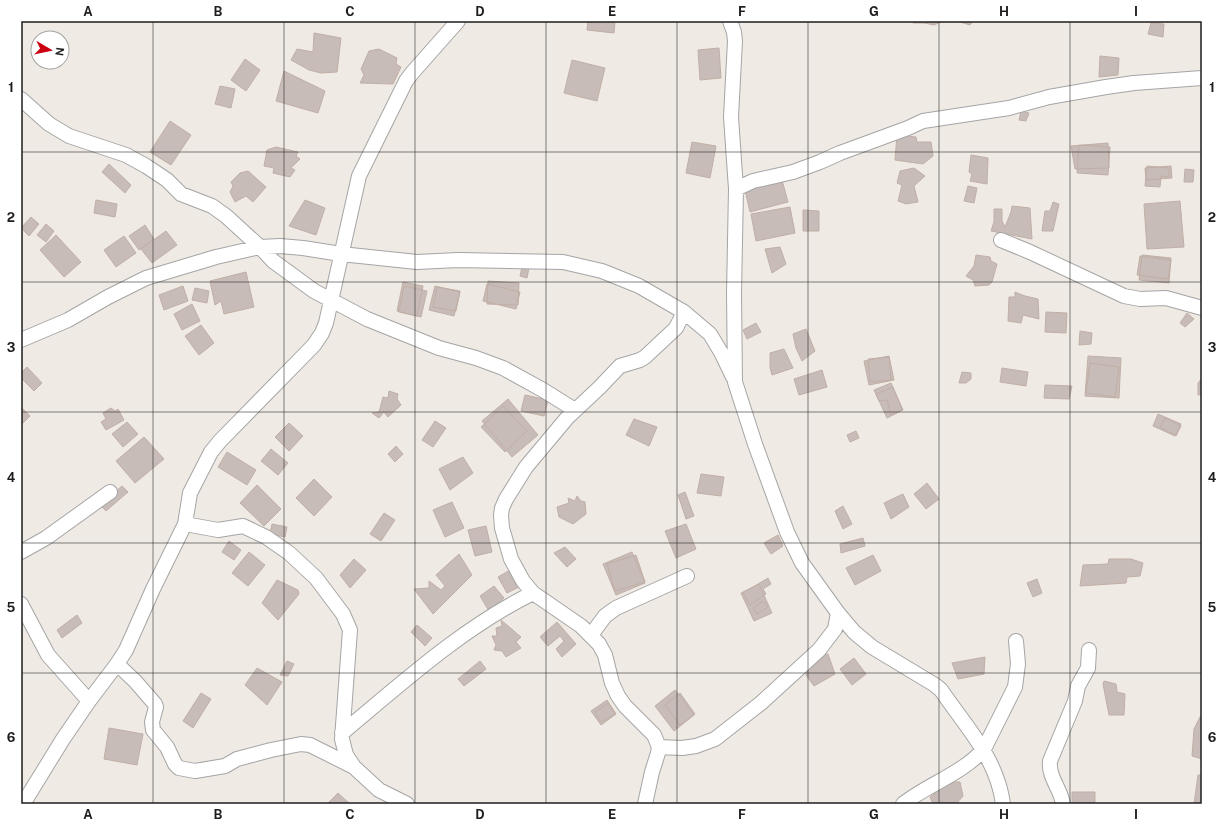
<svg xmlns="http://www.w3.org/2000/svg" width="1223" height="825" font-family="'Public Sans',sans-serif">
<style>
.building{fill:#c7bcb7;stroke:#c1afa6}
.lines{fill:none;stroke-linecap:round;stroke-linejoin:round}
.street-casing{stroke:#a5a5a5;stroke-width:16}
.street{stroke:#fff;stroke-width:14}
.grid{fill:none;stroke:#1e1e1e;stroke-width:1;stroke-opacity:0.55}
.neatline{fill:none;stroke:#1e1e1e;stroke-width:1.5}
.grid-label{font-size:13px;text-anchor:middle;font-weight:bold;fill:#1e1e1e}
</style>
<rect width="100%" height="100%" fill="#efeae4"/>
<path class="building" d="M588,21h27l-1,12 -27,-3z
M912,21h31l-9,4 -10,-2h-11z
M957,21h16l-3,4z
M1151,23l13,1 -1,13 -15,-3z
M314,33l27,5 -4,34 -16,1 -12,-3 -18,-10 6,-11 16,3z
M719,48l2,30 -21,2 -2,-30z
M379,49l18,9 -1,6 5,3 -8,17 -33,-1 4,-8 -3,-6 8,-18z
M1100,56l19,2 -1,17 -19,2z
M245,59l15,11 -14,21 -15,-11z
M572,60l33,8 -8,33 -33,-8z
M284,71l41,20 -7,22 -42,-12z
M220,86l15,3 -4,19 -16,-4z
M1021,111l8,2 -3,8 -7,-1z
M170,121l21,14 -20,30 -21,-13z
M897,135l19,2 1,5h14l2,14 -10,8 -28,-4z
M692,142l24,4 -6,32 -24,-5z
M1108,143l1,25 -34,1 -4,-23z
M1079,145l31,2 -2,28 -31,-2z
M276,147l22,5 -2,4 4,3 -9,9 4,2 -5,7 -17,-4 1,-5 -10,-2 3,-16z
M971,155l17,3 -1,26 -17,-3 2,-7 -3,-2z
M109,164l22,21 -6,8 -23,-21z
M1147,166l22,2v9l-8,-1 -1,11 -15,-1z
M1171,166l1,12 -26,2 -1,-12z
M914,168l11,8 -11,10 4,16 -12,2 -8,-3 4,-16 -5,-2 3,-12z
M1185,169l9,1 -1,12h-9z
M248,171l18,16 -13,15 -7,-6 -11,6 -5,-10 3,-6 -2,-4 9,-9z
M782,180l6,22 -38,10 -5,-22z
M968,186l9,2 -3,15 -10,-2z
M96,200l21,4 -2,13 -21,-4z
M305,200l20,8 -9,27 -27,-9z
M1180,201l4,46 -37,2 -3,-45z
M1053,202l6,2 -6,27h-11l3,-20h5z
M1012,206l18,2 2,31 -41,-8 3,-9v-13h8v12l3,6 6,-15z
M790,207l5,26 -39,8 -5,-27z
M803,210l16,1v20h-16z
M31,217l8,7 -10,12 -8,-8z
M46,224l8,7 -8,11 -9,-7z
M145,225l9,14 -15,11 -10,-14z
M166,231l11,14 -25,18 -11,-14z
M56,235l25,27 -17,15 -24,-27z
M124,236l12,17 -20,14 -12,-17z
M780,247l6,17 -14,9 -7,-24z
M976,255l14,2 1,4 6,3 -5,18 -3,3 -14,1 -2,-6 -7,-4 8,-10z
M1142,255l29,3 -2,25 -30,-3z
M1140,256l31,4 -3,19 -31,-4z
M522,267l7,1 -2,10 -7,-2z
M246,272l8,35 -30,7 -3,-13 -6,4 -5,-24z
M488,281l31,2 -1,22 -31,-1z
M403,282l20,4 -6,30 -20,-5z
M487,284l33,8 -4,17 -33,-8z
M183,286l5,15 -24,9 -5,-15z
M404,286l23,5 -6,26 -22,-5z
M435,286l25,6 -6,24 -25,-6z
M437,287l23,4 -4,20 -23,-4z
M195,288l14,3 -2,12 -15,-3z
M1015,292l10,4 13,3 1,20 -16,-4 -2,8 -13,-2 1,-24h6z
M192,304l8,17 -18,9 -8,-16z
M1046,312l21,1 -1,20 -21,-1z
M1187,313l7,6 -9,8 -5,-4z
M756,323l5,9 -14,7 -4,-9z
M201,325l13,18 -15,12 -14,-19z
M806,329l9,22 -13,10 -6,-13 -3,-14z
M1080,331l12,2 -1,11 -12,1z
M784,349l9,19 -21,7 -2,-8v-14z
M889,356l5,24 -25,5 -5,-24z
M1088,356l33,2 -2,40 -34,-2z
M889,357l2,23 -21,2 -2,-23z
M1090,363l29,4 -4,30 -29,-4z
M27,367l15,16 -8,8 -13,-13v-5z
M1002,368l26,4 -2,14 -26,-4z
M822,370l5,17 -28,8 -5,-16z
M962,372l9,1v6l-5,4h-7z
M1202,378v16l-4,1v-12z
M891,383l12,27 -16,8 -13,-28z
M1045,385l27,1 -3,13 -25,-1z
M893,387l9,23 -11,5 -4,-15 -8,1 -3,-7z
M389,391l9,3 -1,5 4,6 -13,12 -4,-5 -5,6 -7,-5 7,-1 4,-15 5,1z
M525,395l23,5 -4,16 -23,-5z
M508,399l30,36 -26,22 -30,-36z
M503,406l24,25 -22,21 -24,-25z
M21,407l9,9 -9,9z
M111,408l4,3 3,-2 6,11 -18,10 -5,-8 5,-3 -3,-6z
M1158,414l23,10 -6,12 -22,-10z
M1165,418l16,8 -5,10 -16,-9z
M634,419l23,8 -8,19 -23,-11z
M435,421l11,7 -13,19 -11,-7z
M127,422l11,12 -15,13 -11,-13z
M289,423l14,13 -14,15 -14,-14z
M856,431l3,7 -9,4 -3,-7z
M144,437l20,22 -29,24 -19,-22z
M396,446l7,8 -8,8 -7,-8z
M271,449l17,14 -10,12 -17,-14z
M227,452l29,18 -9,15 -29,-18z
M463,457l10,16 -23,17 -11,-21z
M701,474l23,3 -3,19 -24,-3z
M314,479l18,18 -18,19 -18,-18z
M927,483l12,16 -13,10 -12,-15z
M257,485l24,24 -17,17 -24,-23z
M122,486l6,6 -22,19 -6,-6z
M685,492l9,24 -8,3 -8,-24z
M903,494l6,13 -18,12 -7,-16z
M577,496l4,5 4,1 1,12 -13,10 -14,-7 -2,-10 12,-4 -1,-5 7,3z
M452,502l12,26 -19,9 -12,-27z
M843,506l9,18 -9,5 -8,-18z
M384,513l11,7 -14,21 -11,-7z
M272,524l15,3 -2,10 -15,-3z
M686,524l10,25 -20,9 -11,-27z
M486,526l6,26 -17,4 -7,-26z
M778,535l5,11 -12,8 -7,-11z
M863,538l2,8 -24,7 -1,-9z
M229,541l12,9 -7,10 -12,-8z
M565,547l11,12 -9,8 -13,-14z
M249,552l16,13 -17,21 -16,-13z
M632,552l13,31 -29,12 -13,-31z
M459,554l13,21 -39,39 -19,-25 15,-1v-7l12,9 4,-4 -9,-11z
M636,555l9,27 -30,9 -8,-27z
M873,555l8,16 -26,14 -9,-17z
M354,559l12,11 -16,18 -10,-13z
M1109,559h22l12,4 -3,13 -13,1 -1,6 -46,3 3,-21 25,-1z
M510,570l9,17 -12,6 -9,-16z
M768,578l3,6 -8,5 3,5 -16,11 -7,-12z
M1037,579l5,14 -9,4 -6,-14z
M277,580l21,10 1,4 -21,26 -16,-17z
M759,584l13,29 -18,8 -13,-28z
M494,586l10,12 -15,13 -9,-15z
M763,601l5,6 -11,7 -4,-6z
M77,615l5,8 -20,15 -5,-8z
M501,620l20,17 -5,5 5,6 -15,9 -4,-6 -8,-1 2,-5 -4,-9h5l-1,-8 6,-2z
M557,622l19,22 -14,13 -6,-8 8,-8 -4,-5 -12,10 -8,-9z
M417,625l15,13 -7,8 -14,-14z
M828,654l7,20 -21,12 -8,-11 6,-14 9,-6z
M985,657l-1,17 -26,5 -6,-16z
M854,658l12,16 -14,11 -12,-16z
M287,661l7,3 -6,12 -8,-1z
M480,661l6,8 -22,17 -6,-7z
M257,668l25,14 -15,23 -22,-20z
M1104,681l12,3 1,8 8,2 -1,21h-15l-6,-31z
M675,690l19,25 -20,16 -19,-25z
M201,693l10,6 -18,29 -10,-7z
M680,693l15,21 -15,11 -15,-20z
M607,700l9,14 -15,11 -10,-14z
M608,703l7,11 -14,8 -6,-10z
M1202,713v46l-10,-3 2,-27z
M109,728l34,6 -6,31 -33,-6z
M1198,775h4v29h-8z
M950,782h10l3,14 -7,8h-23l-3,-7z
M1072,792h23v12h-23z
M338,793l12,11h-23z"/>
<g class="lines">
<g class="street-casing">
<path id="street" d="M730,21l4,11 1,9 -4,76 5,72 -2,105 1,88 20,62 32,88 15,31 36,50 16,19 18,15 63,38 6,5c25,37 56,68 62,114
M21,99l28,25 20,12 57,19 20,11 21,14 14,14 31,12 14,10 34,31 13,14 41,30 53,28 72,29 37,10 27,10 40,22 32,20
M736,189l17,-8 40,-9 27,-10 20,-9 68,-25 15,-7 86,-13 40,-11 57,-10 28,-4 68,-5
M1001,240l29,12 94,44 16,3 26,-1 36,10
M21,340l47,-20 40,-23 38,-19 70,-21 44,-10 20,-1 23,2 38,6 76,8 41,-2 105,2 39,9 37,15 45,26 26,22 12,20 11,23
M185,524l33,6 25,-4 23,11 23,16 27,25 27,36 7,16 -8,109 4,16 8,12
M21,552l25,-14 64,-46
M21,604l27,51 41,46
M591,635l14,-19 11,-8 71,-32
M117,664l18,17 20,23 1,3 -4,15 1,8 14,17 8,17 4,4 16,3 30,-5 12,-7 34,-9 30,-6 9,1 44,22 25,23 28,14
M342,733c60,-50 120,-105 191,-140
M659,747l23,1 14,-2 19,-7 46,-36 58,-53 16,-21 3,-16
M23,804l40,-65 26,-38 28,-37 9,-14 27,-61 32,-65 5,-31 21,-41 9,-11 94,-96 8,-12 4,-10 33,-147 47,-95 6,-8 46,-52
M645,804l7,-32 6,-19 1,-6 -5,-12 -29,-29 -7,-10 -6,-13 -7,-28 -6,-11 -18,-18 -48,-33 -10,-12 -12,-22 -9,-31 -1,-13 1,-7 4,-9 20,-32 41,-49 32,-30 21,-22 20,-6 5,-3 31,-29 8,-16
M903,804c25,-20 59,-30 81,-55l31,-62 3,-23 -2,-23
M1063,804c-2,-15 -15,-27 -13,-43l25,-60 3,-15 10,-18 1,-18"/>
</g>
<use href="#street" class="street"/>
</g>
<path class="grid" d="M153,21v783M284,21v783M415,21v783M546,21v783M677,21v783M808,21v783M939,21v783M1070,21v783M21,152h1181M21,282h1181M21,412h1181M21,543h1181M21,673h1181"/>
<rect width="1223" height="825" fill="none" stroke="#ffffff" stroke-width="44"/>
<g transform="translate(50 50) rotate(99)"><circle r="19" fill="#ffffff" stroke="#a5a5a5"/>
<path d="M0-3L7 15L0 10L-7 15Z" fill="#cc0013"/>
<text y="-6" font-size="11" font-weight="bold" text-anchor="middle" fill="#1e1e1e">N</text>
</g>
<rect x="22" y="22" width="1179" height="781" class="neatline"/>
<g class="grid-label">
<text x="88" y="16">A</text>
<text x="218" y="16">B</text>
<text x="350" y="16">C</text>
<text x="480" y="16">D</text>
<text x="612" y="16">E</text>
<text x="742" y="16">F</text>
<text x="874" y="16">G</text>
<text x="1004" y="16">H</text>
<text x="1136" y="16">I</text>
<text x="11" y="92">1</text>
<text x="1212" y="92">1</text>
<text x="11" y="222">2</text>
<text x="1212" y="222">2</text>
<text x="11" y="352">3</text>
<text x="1212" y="352">3</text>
<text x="11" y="482">4</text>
<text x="1212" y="482">4</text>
<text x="11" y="612">5</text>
<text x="1212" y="612">5</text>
<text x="11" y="742">6</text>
<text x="1212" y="742">6</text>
<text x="88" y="819">A</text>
<text x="218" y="819">B</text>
<text x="350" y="819">C</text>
<text x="480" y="819">D</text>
<text x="612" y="819">E</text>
<text x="742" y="819">F</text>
<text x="874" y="819">G</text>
<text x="1004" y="819">H</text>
<text x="1136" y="819">I</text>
</g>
</svg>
